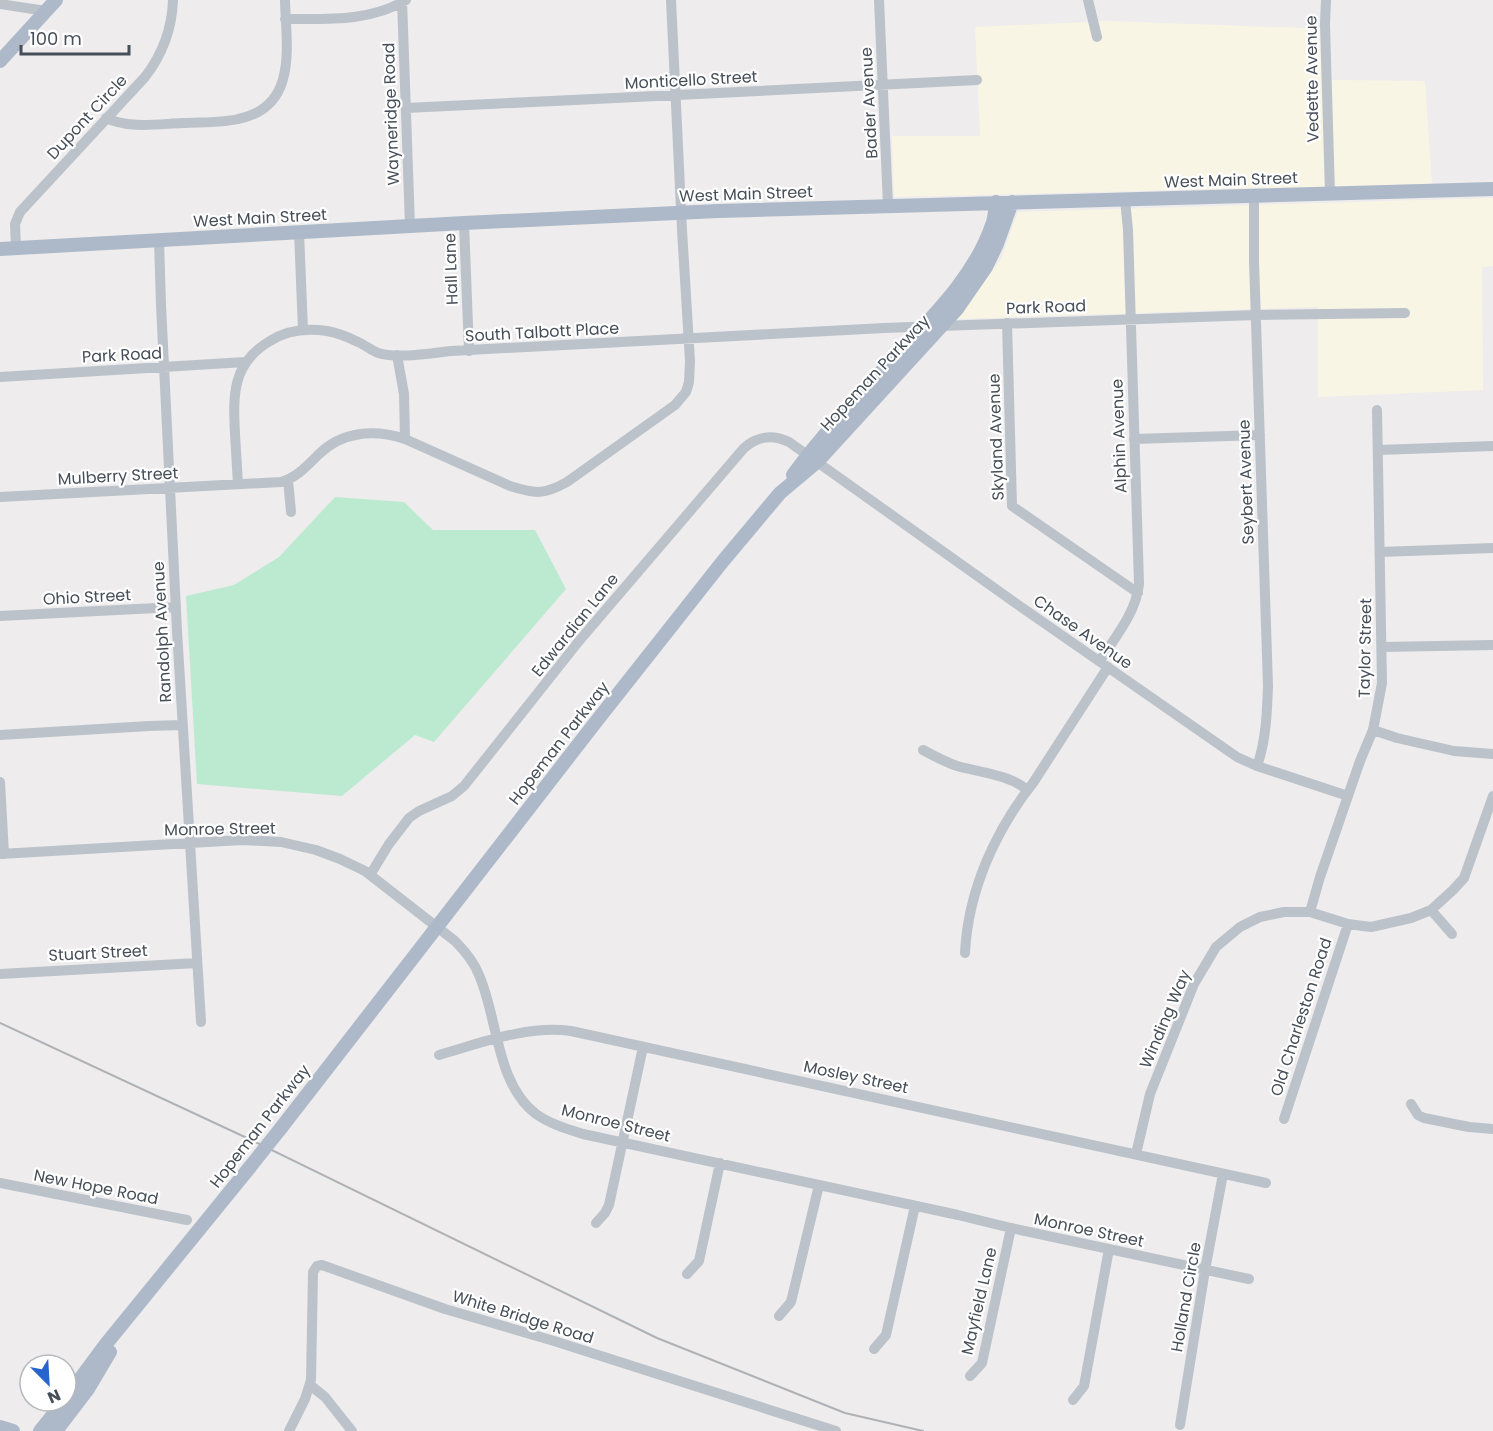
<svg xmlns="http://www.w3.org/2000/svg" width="1493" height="1431" font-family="Poppins,sans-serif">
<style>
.commercial{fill:#f9f5e5}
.green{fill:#bcead1}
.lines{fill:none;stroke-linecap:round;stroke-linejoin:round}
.minor{stroke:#bbc2ca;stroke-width:10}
.major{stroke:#adb9c9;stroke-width:14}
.rail{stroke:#aeb1b6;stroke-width:2}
.major-bridge{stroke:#adb9c9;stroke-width:14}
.labels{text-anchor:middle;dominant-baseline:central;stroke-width:4.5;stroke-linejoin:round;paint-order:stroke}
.street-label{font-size:16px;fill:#464e57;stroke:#fff}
</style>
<rect width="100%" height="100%" fill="#eeecec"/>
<path class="commercial" d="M1108,21l222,8 2,51 93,1 7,103 -538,13 -2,-61h88l-5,-109z
M1493,198v68l-11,1 1,123 -165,7v-90l-362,12 45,-60 17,-47z"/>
<path class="green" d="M335,497l69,5 29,28h102l31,59 -132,153 -19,-7 -73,61 -145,-12 -11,-188 48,-11 45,-28z"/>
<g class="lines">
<path class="minor" d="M402,0l8,226
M879,0l9,205
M1088,0l9,37
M1326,0l-1,24 5,170
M0,4l46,7
M285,19c41,0 85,3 121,-19
M406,108c190,-8 381,-19 571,-28
M106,118c23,11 52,6 77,5 18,-1 38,0 55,-4 61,-12 48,-74 47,-119
M1254,196v65l14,425c-1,27 -2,55 -11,80
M464,223l5,128
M299,232l4,98
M159,240l2,65 16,326 24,391
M16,248l-1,-24 5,-12 125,-135c17,-22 27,-49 28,-77
M1007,323l5,183 126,87
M397,355l7,39 1,45
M0,377l245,-15
M1134,439l126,-4
M1378,450l115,-4
M288,480l3,32
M238,484c-1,-17 -2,-34 -3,-50 -2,-39 -3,-71 35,-93 17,-11 37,-13 57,-10 11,2 21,6 31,11 7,3 13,8 20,11 19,6 53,0 73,-2l433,-23 372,-13 149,-2
M0,497l281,-15c16,-5 25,-15 37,-27 24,-24 56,-26 87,-16l105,47c25,8 34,9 57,-4l108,-77 11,-13 3,-10 1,-21 -8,-131 -11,-230
M1380,552l113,-4
M0,616l176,-9
M1382,647l111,-2
M1100,661c15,-24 36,-48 39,-77l-11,-354 -3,-30
M1373,730l24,8 57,13 39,3
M0,735l149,-9 33,-1
M923,750c11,6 22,12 34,16 21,6 54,9 70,24
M0,782l4,72
M0,854l242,-14 39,2 35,8 24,9 25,12 90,70c10,10 19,21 24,34 19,43 17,109 57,139 14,10 31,15 47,20l375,81 53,13 238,51
M370,875l19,-31 20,-26 10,-7 33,-15 12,-10 115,-145 165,-193c14,-12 28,-14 45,-6l225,160 223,155 20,9 91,30
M1431,910l21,24
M1310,912l10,-35 40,-116 13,-31 9,-47 -5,-273
M965,953c3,-62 30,-122 68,-170l75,-116
M0,974l197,-11
M439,1055c42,-12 88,-30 132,-24l695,152
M1411,1104l7,11 6,3 45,9 24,2
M1284,1119l64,-195
M1136,1154l14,-60 44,-110 22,-37 24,-20 20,-10 24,-5h26l38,12 23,3 40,-9 20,-8 22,-20 11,-12 29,-82
M0,1183l187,37
M596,1223l9,-10 4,-8 34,-158
M687,1274l12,-13 21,-98
M779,1316l12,-14 28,-117
M874,1349l12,-14 29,-129
M970,1376l12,-13 29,-135
M310,1385l15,12 27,34
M1073,1400l11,-14 25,-137
M1180,1425l25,-155 18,-96
M289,1431l16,-32 6,-19 2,-108 4,-6 5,-1 123,44 109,32 282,90"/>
<path class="major" d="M0,61l56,-61
M0,249l464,-26 254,-12 775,-22
M793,475c30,-41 65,-78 99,-115 37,-40 82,-82 100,-135 3,-7 3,-15 4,-23
M281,1128l314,-405 128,-162 57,-68 37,-31 140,-153 29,-42 11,-23 15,-42
M66,1398l40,-54 144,-177
M0,1427l13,4
M40,1431l24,-30
M56,1431l32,-42 22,-37"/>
<path class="rail" d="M0,1023l247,115 410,200 188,75 78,18"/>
<path class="major-bridge" d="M250,1167l31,-39"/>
</g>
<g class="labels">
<g class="street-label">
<text transform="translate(1312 79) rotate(-91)">Vedette Avenue</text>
<text transform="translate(691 80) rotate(-3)">Monticello Street</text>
<text transform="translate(869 103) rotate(-93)">Bader Avenue</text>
<text transform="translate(391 114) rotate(-92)">Wayneridge Road</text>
<text transform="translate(87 117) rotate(-47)">Dupont Circle</text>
<text transform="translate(1231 180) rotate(-2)">West Main Street</text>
<text transform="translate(746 194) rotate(-2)">West Main Street</text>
<text transform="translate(260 218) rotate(-3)">West Main Street</text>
<text transform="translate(451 269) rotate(-92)">Hall Lane</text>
<text transform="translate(1046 307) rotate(-2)">Park Road</text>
<text transform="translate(542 332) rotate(-3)">South Talbott Place</text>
<text transform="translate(122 355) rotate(-3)">Park Road</text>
<text transform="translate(875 373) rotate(-47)">Hopeman Parkway</text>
<text transform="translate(1119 436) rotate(-92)">Alphin Avenue</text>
<text transform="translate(996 437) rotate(-92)">Skyland Avenue</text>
<text transform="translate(118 476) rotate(-3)">Mulberry Street</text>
<text transform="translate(1246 482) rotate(-92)">Seybert Avenue</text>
<text transform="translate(87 597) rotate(-3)">Ohio Street</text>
<text transform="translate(575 625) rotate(-51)">Edwardian Lane</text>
<text transform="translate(162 632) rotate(-93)">Randolph Avenue</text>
<text transform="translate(1083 632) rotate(35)">Chase Avenue</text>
<text transform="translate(1365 648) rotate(-89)">Taylor Street</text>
<text transform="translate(559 743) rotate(-52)">Hopeman Parkway</text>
<text transform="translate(220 829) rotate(-1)">Monroe Street</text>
<text transform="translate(98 953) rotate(-3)">Stuart Street</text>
<text transform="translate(1301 1017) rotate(-72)">Old Charleston Road</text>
<text transform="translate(1165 1019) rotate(-67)">Winding Way</text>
<text transform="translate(856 1077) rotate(12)">Mosley Street</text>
<text transform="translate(616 1123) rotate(14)">Monroe Street</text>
<text transform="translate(260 1126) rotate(-52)">Hopeman Parkway</text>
<text transform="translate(96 1187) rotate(11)">New Hope Road</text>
<text transform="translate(1089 1230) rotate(12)">Monroe Street</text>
<text transform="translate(1186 1297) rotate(-80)">Holland Circle</text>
<text transform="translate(979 1301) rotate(-77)">Mayfield Lane</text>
<text transform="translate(523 1317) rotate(17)">White Bridge Road</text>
</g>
</g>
<g transform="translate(48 1383) rotate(156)"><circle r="28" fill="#ffffff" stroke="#b5b8bc" stroke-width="1.5"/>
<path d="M0-4.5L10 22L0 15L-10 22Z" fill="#2764cd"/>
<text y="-9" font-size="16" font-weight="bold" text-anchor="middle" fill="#464e57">N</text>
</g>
<path d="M21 45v9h108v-9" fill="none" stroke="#464e57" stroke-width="3"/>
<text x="30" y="45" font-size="18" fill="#464e57" stroke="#ffffff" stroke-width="4.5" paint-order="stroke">100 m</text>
</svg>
